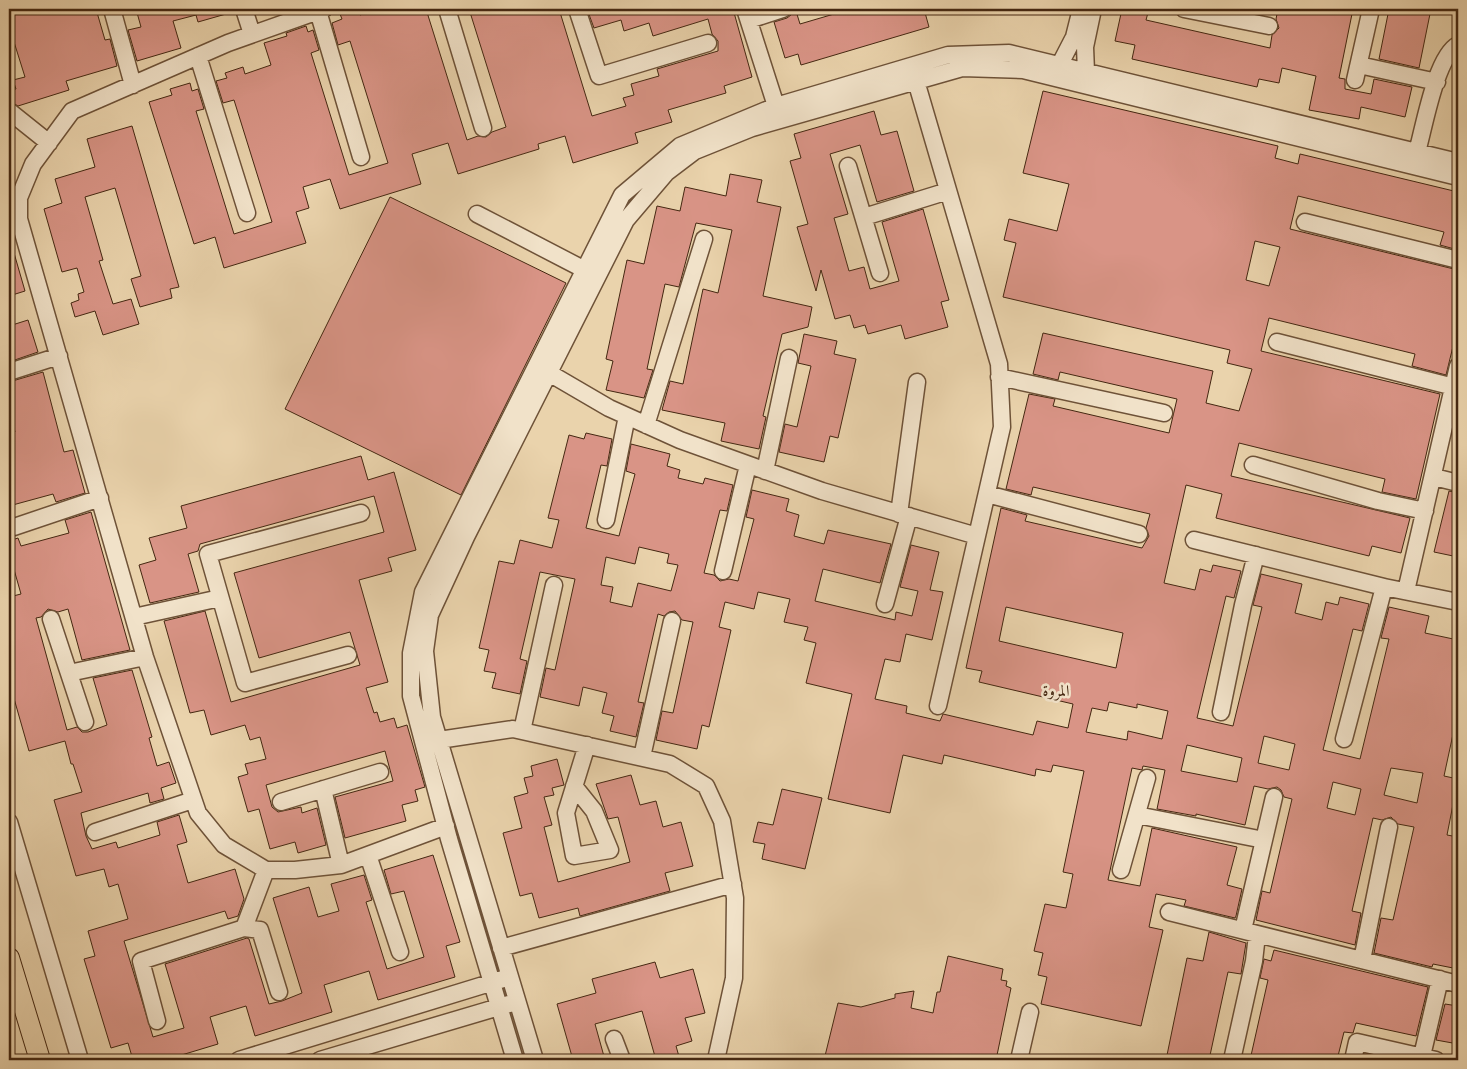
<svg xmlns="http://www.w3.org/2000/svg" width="1467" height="1069" font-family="'IM FELL French Canon',Amiri,serif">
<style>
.building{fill:#d99486;stroke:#442711;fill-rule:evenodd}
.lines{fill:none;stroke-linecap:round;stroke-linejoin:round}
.minor-casing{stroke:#6e5238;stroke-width:19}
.major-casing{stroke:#442711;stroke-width:22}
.minor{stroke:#f1e2c9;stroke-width:16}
.major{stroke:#ead3ac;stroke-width:20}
.labels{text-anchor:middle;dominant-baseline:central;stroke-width:5;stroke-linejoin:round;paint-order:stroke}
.neighbourhood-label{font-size:16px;fill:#442711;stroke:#f1e2c9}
</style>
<rect width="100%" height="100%" fill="#ead3ac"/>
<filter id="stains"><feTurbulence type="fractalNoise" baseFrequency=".004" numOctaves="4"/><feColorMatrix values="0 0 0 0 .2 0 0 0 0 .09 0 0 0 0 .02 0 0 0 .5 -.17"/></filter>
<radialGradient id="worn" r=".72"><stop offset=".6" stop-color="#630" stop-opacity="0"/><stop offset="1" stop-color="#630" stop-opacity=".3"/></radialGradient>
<path class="building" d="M9,9h87l9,31 5,-1 7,27 -51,15 3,9 -51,16 -9,-5v-11l7,-1 -3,-9 12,-3 -16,-51z
M136,9h97v3l-35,10 -2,-7 -23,6 8,27 -44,13 -9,-31 13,-3z
M356,9l4,6 20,-6h46l41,131 11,-4 8,1 6,-5 14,-5 -37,-118h90l33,107 34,-10 -3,-8 11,-3 -3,-11 28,-8 -2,-7 61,-18v-10l-6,-7 -4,-15 -55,17 -4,-13 -25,8 -3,-11 -27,8 -7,-19h146l19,68 -28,9 2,7 -58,17 4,12 -37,11 3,10 -65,20 -8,-27 -27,8 1,5 -81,25 -10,-31 -36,11 9,30 -81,25 -10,-30 -27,8 6,21 -13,4 10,31 -82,25 -9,-31 -21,7 -45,-142 23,-7 -2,-6 20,-6 2,8 6,-2 6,20 -8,2 38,123 38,-12 -38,-122 -11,3 -7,-22 11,-3 -2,-5 18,-6 2,7 26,-9 -7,-22 23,-7 -1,-3 20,-7 2,6 5,-2 6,20 -8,3 38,122 39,-12 -38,-122 -12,4 -6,-22 10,-4 -2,-5z
M851,9h73l5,18 -128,38 -3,-11 -13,4 -11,-36 13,-4 9,-7 4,13z
M1122,9h27l-3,11 124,28 2,-13 7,-7 -3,-9 2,-10h75l-14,69 6,1v10l26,5 3,-15 38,8 -7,30 -44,-10 -2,12 -50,-9 7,-34 -34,-8 -3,15 -20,-4 -2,8 -125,-28 3,-14 -20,-4z
M1389,9h42l-12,59 -40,-9z
M1043,91l235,55 -3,12 23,6 2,-10 158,38v58l-18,-5 4,-13 -146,-36 -8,33 168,41v56l-12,49 -34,-9 3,-12 -146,-36 -8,33 179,43 -24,105 -34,-7 3,-13 -146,-36 -8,33 179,42 -9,35 -29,-7 -3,10 -153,-38 6,-24 -36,-9 -22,98 31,7 5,-21 11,3 2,-7 28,6 -7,27 -8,-2 -29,122 36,8 29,-119 -9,-2 8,-31 41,10 -7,29 27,7 4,-18 12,3 2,-8 29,7 -7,27 -9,-2 -30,121 37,9 29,-120 -8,-1 8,-31 40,9 -4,17 33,7v71l-14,65 14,3 -11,56 11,2v132l-25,-5 -1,3 -58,-14 7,-35 12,2 21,-93 -16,-3 -7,-7 -9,3 -9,-2 -21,93 9,2 -6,32 -99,-25 6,-29 8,2 22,-94 -8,-2 -3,-7 -4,-3 -9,2 -14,-3 -9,39 -49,-11v2l-39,-7 8,-39 -22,-4 -1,4 -10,-2 -24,112 32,6 12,-58 85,19 -10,38 15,4 -6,27 -1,2 -51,-12 2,-6 -30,-6 -7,33 14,3 -22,96 -100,-22 6,-27 -9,-2 5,-22 -9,-2 11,-47 21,4 7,-34 -10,-2 21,-101 -31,-6 -2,7 -15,-3 -1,7 -91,-21 -2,9 -39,-9 -13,58 -62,-14 24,-105 -46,-11 10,-40 -12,-3 4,-13 -24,-5 6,-23 -32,-7 -4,17 -29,-7 -6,25 12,3 -22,97 -7,-2 -5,24 -41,-9 6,-29 11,2 20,-91 -11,-2 -7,-9 -6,1 -5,4 -6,-2 -20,88 6,1 -8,34 -26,-6 4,-15 -12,-3 5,-20 -24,-6 -4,19 -39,-9 6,-29 9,2 20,-91 -35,-7 -20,87 7,2 -7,33 -28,-6 4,-15 -12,-2 5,-21 -10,-2 20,-87 15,3 6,-24 32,8 7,-28 -11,-2 21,-83 15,4 2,-6 26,6 -5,27 -6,-1 -15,63 33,8 16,-62 -9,-3 5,-27 39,10 -3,12 13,4 -2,8 25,6 2,-6 28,7 -6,26 -7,-1 -16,63 10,2 6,6 9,-2 9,2 16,-62 -8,-2 6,-27 37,9 -3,12 13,4 -5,21 30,8 4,-14 63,14 -11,39 -57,-14 -8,32 80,19 1,-8 16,4 6,-25 -18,-4 11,-42 28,7 -9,38 13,2 -11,48 -26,-6 -6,28 -15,-3 -10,40 32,7 -1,7 34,8 3,-7 90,21 4,-14 31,7 5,-24 -94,-22 3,-11 -16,-3 35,-160 26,7 -2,6 117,27 7,-12 -3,-8 4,-14 -117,-27 -2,8 -25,-6 23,-95 26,5 -2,7 116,27 8,-34 -117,-27 -2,8 -25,-6 10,-41 170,38 -7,32 33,8 13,-42 -25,-6 3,-13 -227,-53 13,-54 -12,-3 5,-21 48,12 12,-47 -46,-11zM1255,241l25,6 -11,39 -23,-6zM639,547l30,7 -2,9 11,2 -7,26 -33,-8 -6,24 -22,-5 3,-15 -12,-2 5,-28 29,7zM1006,607l117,26 -7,35 -117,-27zM1109,702l28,6v-4l31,7 -6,28 -34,-8 -1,9 -41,-8 6,-24 15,3zM1264,736l31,8 -6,26 -31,-7zM1187,745l55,13 -5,24 -56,-11zM1391,768l32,5 -6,30 -33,-8zM1333,782l28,7 -6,26 -28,-7z
M874,111l7,24 16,-4 17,60 -37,11 -17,-57 -30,9 18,60 -14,4 15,53 15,-4 6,22 29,-8 -17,-59 41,-13 26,91 -8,2 7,25 -43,12 -4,-14 -33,9 -3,-9 -11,3 -4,-13 -15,4 -14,-49 -5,21 -19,-64 11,-3 -18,-63 11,-3 -7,-24z
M132,126l47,161 -9,2 2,9 -32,9 -9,-28 10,-3 -26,-88 -30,9 18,63 -4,1 14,43 18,-5 8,25 -36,11 -8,-24 -20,6 -4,-14 8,-3 -1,-6 6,-2 -7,-24 -15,4 -18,-63 18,-6 -7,-24 40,-12 -8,-28z
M730,174l32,6 -5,22 24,5 -18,89 49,11 -4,20 -26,7 -19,82 3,1 -7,32 -38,-8 4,-18 -63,-13 8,-29 13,3 20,-95 15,4 14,-63 -36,-7 -17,64 -14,-3 -18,85 6,1 -9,28 -38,-8 7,-29 -7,-2 21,-99 17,4 13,-58 23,5 5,-24 41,9z
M390,197l176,86 -105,212 -176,-86z
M12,246l13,45 -16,5v-49z
M28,320l10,32 -29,10v-36z
M804,334l33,7 -3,13 22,5 -18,79 -8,-2 -6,26 -45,-10 6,-28 12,3 14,-61 -13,-3z
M43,372l21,80 9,-2 12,43 -29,9 -3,-8 -44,12v-72l6,-2 -6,-24v-26z
M361,456l7,24 26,-8 22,78 -28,8 4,13 -33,9 29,102 -22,6 8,25 3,-1 3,10 14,-4 3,10 10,-3 18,62 -10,3 3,11 -16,4 4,16 -61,17 -10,-41 58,-16 -8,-30 -119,34 6,22 6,5 23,-5 1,6 15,-5 9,37 -28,8 -3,-11 -25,7 -11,-40 -11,3 -10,-35 10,-3 -3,-10 21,-5 -6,-22 -10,3 -5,-15 -34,10 -7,-25 -14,3 -26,-92 41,-10 26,91 129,-37 -10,-33 -91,26 -25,-85 150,-41 -10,-36 -174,48 -2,7 -10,3 11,38 -49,11 -11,-38 17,-5 -7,-22 38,-10 -6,-22z
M1449,491l9,2v64l-24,-5z
M91,512l39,138 -48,10 -14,-51 -10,3 -10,-3 -7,8 -5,1 31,112 10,-3 5,5h6l19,-7 -14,-47 39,-8 20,67 -3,1 8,28 12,-4 7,21 -15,5 3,11 -14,4 -2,-10 -67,20 5,23 6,13 24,-7 2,6 42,-13 -3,-13 22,-7 8,27 -10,3 11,38 47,-14 9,30 -6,17 -10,3 -3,-8 -101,30 29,96 31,-9 -19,-64 82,-26 2,1 20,65 13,-3 20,-8 -29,-95 36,-11 9,30 21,-6 -8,-27 33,-9 8,25 -6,2 21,67 37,-12 -20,-66 -13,3 -7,-24 49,-15 27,87 -14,4 9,31 -77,23 -9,-29 -45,14 8,27 -77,24 -9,-30 -36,11 8,27 -53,16h-32l-5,-17 -17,5 -27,-89 11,-3 -7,-25 40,-12 -10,-35 -9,3 -5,-18 -28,7 -22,-76 28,-8 -9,-28h-2l-6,-23 -36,10 -20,-70v-84l12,-3 -8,-28 -4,1v-26l9,-3 3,8 48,-13 -4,-13z
M557,759l7,26 -12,3 2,7 -10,2 8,28 -8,2 14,55 72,-20 -12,-45 -10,2 -12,-35 35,-9 9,30 16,-4 7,26 18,-5 12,44 -28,7 5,18 -90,25 -2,-8 -39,10 -7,-25 -12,3 -17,-63 19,-5 -8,-31 14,-4 -4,-15 9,-2 -2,-10z
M782,789l40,9 -17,71 -43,-10 3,-15 -12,-2 5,-20 15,3z
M1209,932l37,11 -5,31 -13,-2 -19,88h-43l21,-102 16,3z
M1274,950l154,37 -12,49 -60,-13 -3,10 -9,-1 -7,28h-87l18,-80 -8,-2 4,-19 7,2z
M948,956l55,13 -2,11 6,1 -1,5 5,2 -15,72h-172l14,-57 23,4 34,-9v-4l19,-3 -3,17 22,5 4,-21h3z
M655,962l5,16 33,-9 12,44 -20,5 7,23 -16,5 4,14h-24l-14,-49 -47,13 10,36h-32l-16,-56 39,-11 -4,-14z
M1445,1004l13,2v38l-22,-4z"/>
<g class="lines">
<g class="minor-casing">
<path id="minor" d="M112,9l21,76
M244,9l8,25
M324,9l-96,34 -156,68 -39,53 -14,34v21l126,438 53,156 26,32 42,25h29l46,-5 105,-39
M447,9l36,119
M577,9l22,67 109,-33
M745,9l31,97
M1184,9l85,17
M318,11l43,146
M749,20l34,-11
M198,56l49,157
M1359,65l78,17
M1059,66l15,-29 7,-28
M1086,72l-1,-25 8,-38
M1355,80l16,-71
M916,81l83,283 3,63 -64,279
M9,111l40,32
M1417,152c7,-24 19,-96 41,-107
M848,166l32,107
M477,214l108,56
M864,217l84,-26
M1305,222l153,38
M1277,342l177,45
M9,372l50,-16
M549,373l60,35 71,32 142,51 155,45
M999,377l165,36
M646,425l58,-186
M1253,465l125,36 47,10
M765,471l24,-113
M1434,477l24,6
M987,494l152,40
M899,514l18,-132
M606,520l21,-104
M14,527l86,-29
M1194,540l190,47 74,15
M723,571l25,-106
M1406,591l52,-225
M885,604l24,-88
M134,617l86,-19
M51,619l34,103
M348,655l-103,28 -37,-129 153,-41
M69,673l76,-16
M1221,712l22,-107 13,-50
M522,731l32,-146
M1344,739l40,-152
M439,740l74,-11 157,35 36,22 16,35 13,77 -1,80 -18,82
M642,757l30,-136
M574,786l20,25 16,39 -36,6 -8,-43 21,-68
M323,789l18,76
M281,802l99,-30
M1137,815l127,25
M9,822l71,238
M95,832l98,-32
M368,855l32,97
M1121,870l26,-92
M1169,912l289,72
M244,928l16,2 19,62
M1243,930l31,-133
M501,948l232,-64
M1362,960l27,-133
M157,1021l-16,-60 103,-33 22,-58
M614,1039l8,21
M1422,1056l18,-77
M239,1060l264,-81
M320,1060l189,-56
M515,1060l-66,-221 -38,-143v-43l12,-61 199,-397 58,-49 96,-40 172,-51 61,-2 449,109
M535,1060l-103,-343 -7,-66 5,-36 36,-78 160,-317 40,-47 29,-22 57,-23 210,-60 61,2 435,107
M1019,1060l11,-48
M1232,1060l22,-99 3,-26
M1353,1060l4,-18 79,18"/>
</g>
<g class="major-casing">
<path id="major" d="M9,958l31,102"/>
</g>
<use href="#minor" class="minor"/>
<use href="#major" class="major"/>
</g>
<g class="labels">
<g class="neighbourhood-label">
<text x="1056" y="690">المروة</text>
</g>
</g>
<rect width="1467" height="1069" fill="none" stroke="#ead3ac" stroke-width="30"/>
<rect x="10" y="10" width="1447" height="1049" fill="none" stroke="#442711" stroke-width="2.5"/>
<rect x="15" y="15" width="1437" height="1039" fill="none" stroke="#442711"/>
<rect width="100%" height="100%" filter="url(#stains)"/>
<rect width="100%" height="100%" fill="url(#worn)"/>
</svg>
